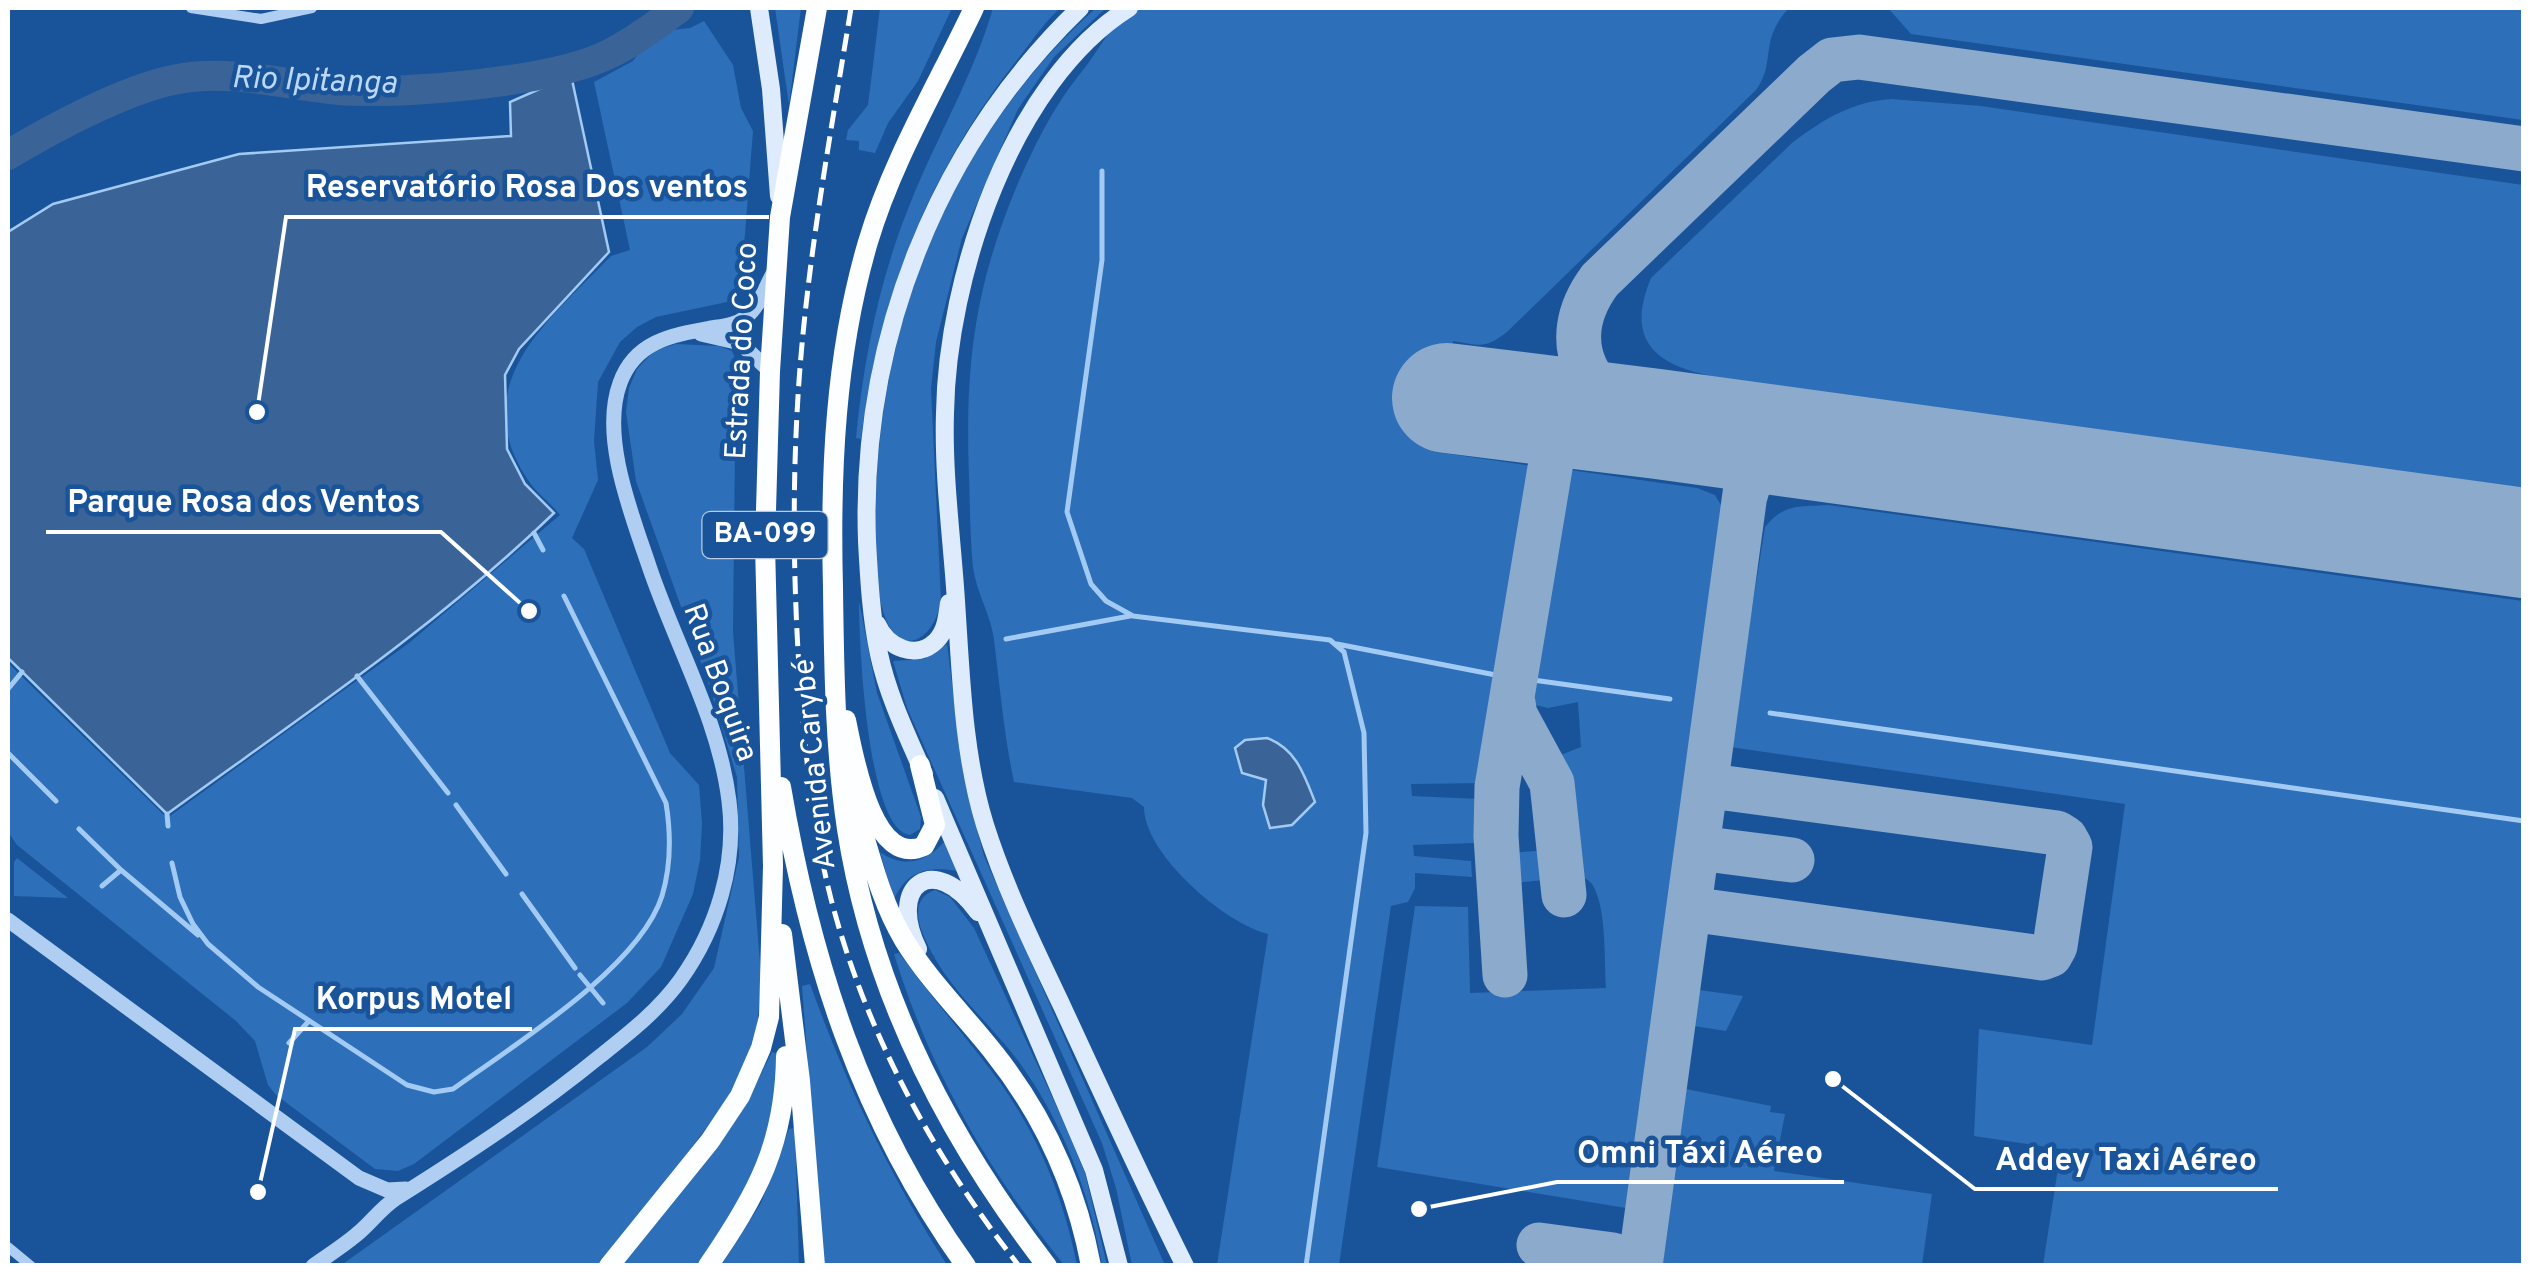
<svg xmlns="http://www.w3.org/2000/svg" width="2531" height="1273" font-family="Overpass,sans-serif">
<style>
.green{fill:#2d6fb8}
.water{fill:#3a6497;stroke:#a2caf3;stroke-width:2.5}
.lines{fill:none;stroke-linecap:round;stroke-linejoin:round}
.stream{stroke:#a2caf3;stroke-width:5}
.river{stroke:#3a6497;stroke-width:30}
.taxiway{stroke:#8caacc;stroke-width:45}
.runway{stroke:#8caacc;stroke-width:110}
.minor{stroke:#afcef1;stroke-width:10}
.tertiary{stroke:#afcef1;stroke-width:15}
.secondary{stroke:#deebfc;stroke-width:18}
.trunk{stroke:#fcfeff;stroke-width:20}
.rail{stroke:#fff;stroke-width:5;stroke-dasharray:18 8;stroke-linecap:butt}
.labels{text-anchor:middle;dominant-baseline:central;stroke-width:9;stroke-linejoin:round;paint-order:stroke}
.shield{fill:#19549a;stroke:#bacce1;stroke-width:2.5}
.shield-label{font-size:28px;font-weight:bold;fill:#fff}
.street-label{font-size:30px;fill:#fff;stroke:#19549a}
.water-label{font-size:32px;font-style:italic;fill:#bcd8f8;stroke:#19549a}
.leader{fill:none;stroke:#fff;stroke-width:4}
.callout-dot{fill:#fff;stroke:#19549a;stroke-width:4}
.callout-label{font-size:32px;text-anchor:middle;font-weight:bold;fill:#fff;stroke:#19549a;stroke-width:9;stroke-linejoin:round;paint-order:stroke}
</style>
<rect width="100%" height="100%" fill="#19549a"/>
<path class="green" d="M775,8h26l-12,97z
M880,8h72l-34,73 -30,42 -13,30 -16,-3v-9l-13,-1 2,-10 20,-25z
M993,8h67c-15,14 -27,31 -39,47 -90,112 -143,242 -160,384l-5,-1c8,-82 24,-162 56,-239 26,-64 62,-125 81,-191z
M1096,8h10l-52,49 -36,52 -56,129 -26,104 -5,47 10,212c-8,43 -44,58 -58,10 -10,-34 -8,-77 -7,-113 5,-186 80,-365 220,-490z
M1109,8h680c-31,33 -12,53 -33,82l-248,241c-23,19 -29,14 -55,10l-17,111 103,15 3,3 -35,221 -18,62 -1,30 -77,1 1,12 68,3 -4,44 -63,2 1,11 57,5 1,16 -57,-4v15l-7,14 -17,4 -52,359h-122l51,-331c-44,-11 -124,-80 -124,-127l-12,-9 -118,-16c-10,-47 -14,-94 -20,-142 -3,-25 -18,-48 -21,-73 -3,-30 -3,-60 -4,-91 -4,-108 5,-187 47,-288 19,-44 37,-81 67,-118 14,-17 23,-37 40,-53z
M1888,8h635v112l-612,-86z
M704,21l29,44 8,43 12,23 -12,154 -3,10 -11,7 -71,15 -19,10 -17,15 -22,40 -4,59 4,39 -26,58 12,11 86,204 29,32 3,38 -2,37 -7,34 -32,73 -34,36 -213,161 -16,7 -23,-2 -99,-74 -8,-10 -13,-44 -19,-20 -219,-176 -9,-13v-169l159,155 242,-175 151,-128c-9,-12 -24,-22 -32,-35 -64,-96 21,-160 83,-224l19,-6 -36,-168 39,-21 20,-29 37,-4z
M1891,99l90,7 542,79v304l-744,-101c-67,-14 -169,-12 -128,-110l141,-135c32,-24 59,-41 99,-44z
M676,344l43,2 13,5 4,9 -3,272 28,343 -3,44 -10,39 -18,37 -64,88 -67,82 -259,1 307,-219 35,-33 32,-46 25,-111 -2,-80 -29,-95 -72,-201 -10,-69 3,-24 8,-19 17,-18z
M1563,469l134,19 18,7 10,17 -95,693 -4,3 -249,-41 38,-261 53,1 2,86 136,-5c-2,-28 1,-81 -14,-104 -6,-8 -14,-7 -22,-7l-6,-93 -11,-26 28,-11 -3,-45 -30,6 -20,-5 -3,-7z
M1828,505l695,96v664h-480l18,-116 -87,-13 5,-107 113,16 33,-241 -395,-57 35,-220c19,-24 35,-20 63,-22z
M859,601l18,92 44,124 -1,12 -10,6c-43,-4 -51,-195 -51,-234z
M947,644l17,135 20,77 181,409h-33l-16,-77 -14,-45 -195,-435 -14,-47 31,-2z
M945,841l12,30c-29,-5 -51,0 -63,29l-14,-48c24,17 47,10 65,-11z
M1553,850l1,29 -51,5 3,-31z
M17,858l51,40 -54,-2v-34z
M935,890l15,7 24,31 87,188 24,57 22,92h-5c-12,-72 -40,-144 -83,-203 -30,-40 -73,-75 -93,-121 -9,-19 -15,-43 9,-51z
M899,953c32,44 68,85 100,128 40,56 65,118 78,184h-13c-77,-96 -133,-192 -170,-311z
M810,984c37,102 79,190 137,281h-124l-21,-279z
M1699,990l44,6 -17,35 -32,-5z
M772,1052l8,3c-1,77 -37,151 -83,210l-77,1 125,-160z
M1686,1089l85,17 -1,6 15,2 -11,57 158,23 -10,71h-261z
M795,1128l4,137 -78,1 40,-63 28,-74z"/>
<path class="water" d="M571,75l38,177 -90,97 -14,26 2,74 18,35 29,29c-118,114 -255,205 -387,301l-159,-156v-426l45,-28 186,-50 272,-18 -1,-34z
M1267,738c29,11 37,36 48,64l-23,23 -22,3 -7,-23 3,-25 -24,-7 -7,-25 10,-8z"/>
<g class="lines">
<path class="stream" d="M1102,171v89l-35,252 24,72 15,17 27,15 197,24 14,12 20,81 2,100 -60,433
M534,533l9,17
M1006,639l124,-23
M1337,644l169,33
M357,676l91,117
M1533,680l137,19
M8,689l14,-17
M1770,713l754,108
M8,753l48,48
M456,805l50,69
M167,814l1,12
M79,829l42,41 77,65
M172,863l8,34 13,27 15,20 50,43 149,98 27,7 19,-3c61,-44 186,-121 209,-193 9,-30 9,-62 4,-93l-102,-207
M102,886l19,-16
M522,894l53,74
M580,975l23,28
M289,1043l20,-22"/>
<path class="river" d="M8,155c43,-26 116,-65 165,-75 56,-12 112,5 167,10 62,5 214,-8 269,-36 25,-12 48,-30 70,-46"/>
<path class="taxiway" d="M1658,424c-69,-20 -105,-81 -58,-144l214,-206 18,-14 27,-3 665,92
M1745,496c8,-30 18,-52 52,-53
M1513,703l2,12 37,68 12,112
M1699,836l4,9 11,5 78,10
M1691,897l4,9 9,5 338,47 8,-3 5,-9 15,-99 -5,-9 -8,-5 -339,-46 -7,-5 -4,-10
M1505,975l-9,-139 1,-49 56,-337 7,-25 7,-11h8
M1539,1245l74,10 17,11
M1640,1266l107,-787c-3,-25 -21,-40 -43,-49"/>
<path class="runway" d="M1447,398l211,26 866,119"/>
<path class="minor" d="M191,8l70,11 51,-11
M8,1247l23,19"/>
<path class="tertiary" d="M701,334l39,9 30,28
M8,920l351,258 28,12 19,-1
M313,1266c14,-10 30,-20 43,-31 14,-11 24,-26 39,-36 70,-44 139,-89 204,-142 29,-23 60,-47 82,-78 36,-51 56,-115 48,-178 -10,-82 -54,-157 -80,-235 -17,-51 -49,-129 -29,-183 15,-42 52,-48 91,-55 12,-2 25,-3 35,-11 13,-10 20,-31 28,-45"/>
<path class="secondary" d="M759,8l12,81 8,107
M1129,8c-118,74 -182,270 -184,405 -2,62 7,126 11,188 5,74 7,153 29,224 20,63 49,122 77,181 40,87 80,174 123,260
M877,624c10,23 39,37 59,17 10,-10 11,-24 13,-38
M924,774c-17,-39 -36,-78 -45,-120 -8,-37 -10,-76 -12,-113 -7,-200 69,-394 213,-533
M935,798l159,372 25,96
M918,949c-31,-63 15,-99 60,-37"/>
<path class="trunk" d="M974,8c-36,76 -82,153 -106,234 -33,112 -38,230 -35,346 1,81 2,161 14,241 25,162 101,309 200,437
M846,720c7,33 26,150 78,126l11,-21 -15,-60
M781,787c30,176 80,332 185,479
M852,797c16,47 26,100 52,143 25,41 61,76 90,113 51,64 82,133 97,213
M782,934l18,147 15,185
M609,1266l101,-125 30,-45 21,-48 8,-31 4,-151 -8,-321 5,-174 10,-154 37,-209
M708,1266c49,-71 77,-122 78,-210"/>
<path class="rail" d="M851,8c-20,124 -43,247 -52,373 -7,100 -6,201 1,301 5,73 13,146 31,217 35,134 102,257 188,367"/>
</g>
<g class="labels">
<rect class="shield" x="702.5" y="512" width="125" height="46" rx="8"/>
<g class="shield-label">
<text x="765" y="535">BA-099</text>
</g>
<g class="street-label">
<text transform="translate(743 351) rotate(-87)">Estrada do Coco</text>
<text transform="translate(719 683) rotate(70)">Rua Boquira</text>
<text transform="translate(816 764) rotate(-96)">Avenida Carybé</text>
</g>
<g class="water-label">
<text transform="translate(314 82) rotate(2)">Rio Ipitanga</text>
</g>
</g>
<path class="leader" d="M257 412L286 217H769M529 611L441 532H46M258 1192L295 1029H532M1419 1209L1557 1182H1844M1833 1079L1975 1189H2278"/>
<g class="callout-dot">
<circle cx="257" cy="412" r="10"/>
<circle cx="529" cy="611" r="10"/>
<circle cx="258" cy="1192" r="10"/>
<circle cx="1419" cy="1209" r="10"/>
<circle cx="1833" cy="1079" r="10"/>
</g>
<g class="callout-label">
<text x="527" y="197">Reservatório Rosa Dos ventos</text>
<text x="244" y="512">Parque Rosa dos Ventos</text>
<text x="414" y="1009">Korpus Motel</text>
<text x="1700" y="1163">Omni Táxi Aéreo</text>
<text x="2126" y="1170">Addey Taxi Aéreo</text>
</g>
<rect width="2531" height="1273" fill="none" stroke="#ffffff" stroke-width="20"/>
</svg>
